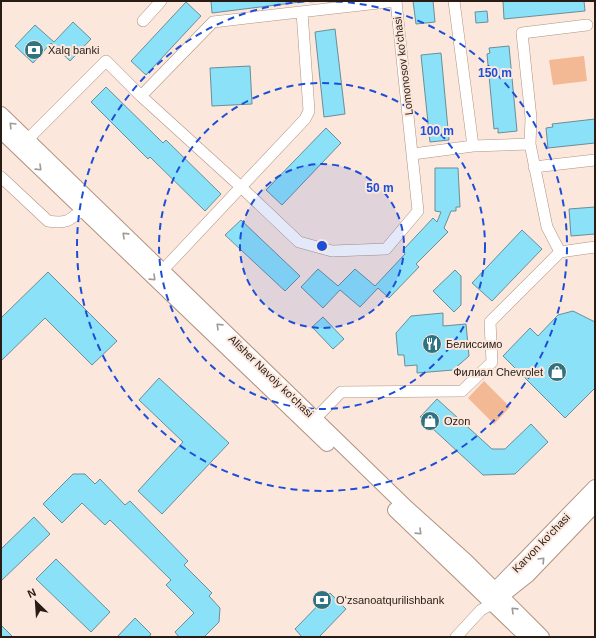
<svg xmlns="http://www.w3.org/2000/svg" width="596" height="638" font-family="Arial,sans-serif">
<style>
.green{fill:#f3b894}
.building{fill:#8be2f8;stroke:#698e98}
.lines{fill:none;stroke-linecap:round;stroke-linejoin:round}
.minor-casing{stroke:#b19381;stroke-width:12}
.major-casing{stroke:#b19381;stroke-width:16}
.minor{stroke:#fff;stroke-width:11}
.major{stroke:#fff;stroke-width:14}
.oneway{stroke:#9e9996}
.ring{fill:none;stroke:#1d4ed8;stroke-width:2;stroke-dasharray:7 5}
.labels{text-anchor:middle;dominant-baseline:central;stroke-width:4;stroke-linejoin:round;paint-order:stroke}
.poi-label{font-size:11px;fill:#281c15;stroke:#fbe7db;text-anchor:start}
.street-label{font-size:11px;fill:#281c15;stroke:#fbe7db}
.centre{fill:#1d4ed8;stroke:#fbe7db;stroke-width:2}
.ring-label{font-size:12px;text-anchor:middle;font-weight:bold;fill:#1d4ed8;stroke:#fbe7db;stroke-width:4;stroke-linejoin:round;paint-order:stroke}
</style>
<rect width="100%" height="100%" fill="#fbe7db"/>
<path class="green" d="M584,56l3,25 -34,4 -4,-25z
M484,381l26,26 -16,17 -26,-26z"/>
<path class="building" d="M211,1h97l-96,12z
M413,1h20l2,21 -19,2z
M503,1h81l1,10 -81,8z
M186,2l15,14 -55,59 -15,-14z
M487,11l1,11 -12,1 -1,-11z
M73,22l18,17 -21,22 -19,-18 -18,20 -18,-17 20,-21 19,17z
M335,29l10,85 -21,3 -9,-85z
M509,46l8,85 -19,2v-5l-4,1 -7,-75 3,-1 -1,-5z
M441,53l8,87 -19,2 -9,-87z
M250,66l2,38 -40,2 -2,-38z
M106,87l57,56 3,-3 55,54 -16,17 -55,-54 -2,2 -57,-57z
M595,119v24l-47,5 -2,-20 7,-1 -1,-3z
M326,128l15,15 -59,62 -16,-15z
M435,168h23l2,39h-4v4h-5l-7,17 4,4 -32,32 3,3 -30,31 -11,-10 -18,19 -20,-17 -17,18 -22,-21 17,-18 20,17 17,-17 20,17 30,-32 -2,-4 30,-32 4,4 4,-10 -6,-1z
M595,207v27l-24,2 -2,-27z
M241,220l59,56 -15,15 -60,-56z
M522,230l20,19 -50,52 -20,-18z
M455,270l6,6v29l-7,7 -21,-21z
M48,272l69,69 -25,24 -47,-47 -44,43v-43z
M573,311l22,11v66l-30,30 -62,-62 27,-28 8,8 20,-21z
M443,313v13l23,-2 3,32 -16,14 -36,3v-8l-12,1 -1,-11h-6l-2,-22 15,-17z
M323,317l21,22 -11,10 -21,-22z
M159,378l70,65 -67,71 -24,-23 45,-49 -44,-42z
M437,399l55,50h13l26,-25 17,18 -33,32 -32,1 -63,-58z
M73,474h12l10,10 5,-5 25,26 5,-4 58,60 -4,4 28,28 -3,3 11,12 -1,14 -15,15h-25l-4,-5 19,-19 -28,-28 5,-5 -61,-60 -5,5 -23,-22 -20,20 -19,-19z
M34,517l16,17 -49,47v-32z
M56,559l54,53 -19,20 -55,-53z
M330,593l16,16 -27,28h-17l-7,-8z
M135,618l16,16 -2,3h-32z
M1,625l12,12h-12z"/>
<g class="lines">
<g class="minor-casing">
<path id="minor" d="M454,1l19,145
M143,21l18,-20
M141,96l72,-74 183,-21
M23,144l83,-83 35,35 100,91 58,55 33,9 54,-2 32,-38 -22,-210
M530,144l1,-26 -9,-85 65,-8
M413,154l60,-8 57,-2 17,83 13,25
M534,167l61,-7
M1,177l47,44c18,3 21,0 34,-11
M162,271l143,-152 4,-8 -7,-99
M315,419l26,-27 121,-1 30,-29 -2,-40 70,-70 35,-5
M456,637l25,-27 11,-6"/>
</g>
<g class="major-casing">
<path id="major" d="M1,114l405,393 60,54 76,76
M1,131l326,313
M395,510l132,127
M489,596l106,-109
M495,601l33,-26 67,-70"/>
</g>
<use href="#minor" class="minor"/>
<use href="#major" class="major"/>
</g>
<defs><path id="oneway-chevron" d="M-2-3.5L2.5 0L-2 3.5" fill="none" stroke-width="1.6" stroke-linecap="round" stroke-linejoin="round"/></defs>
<g class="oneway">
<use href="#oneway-chevron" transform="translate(12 125) rotate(-134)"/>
<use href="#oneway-chevron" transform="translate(39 168) rotate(44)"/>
<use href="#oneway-chevron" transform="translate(125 235) rotate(-136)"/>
<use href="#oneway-chevron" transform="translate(153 278) rotate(44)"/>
<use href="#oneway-chevron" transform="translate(219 326) rotate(-136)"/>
<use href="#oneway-chevron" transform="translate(419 532) rotate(44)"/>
<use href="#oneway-chevron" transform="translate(542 560) rotate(-46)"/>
<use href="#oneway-chevron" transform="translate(514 610) rotate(-136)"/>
</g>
<circle cx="322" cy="246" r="82" fill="#1d4ed8" fill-opacity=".12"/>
<g class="ring">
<circle cx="322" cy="246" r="82"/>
<circle cx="322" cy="246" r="163"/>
<path d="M324 1A245 245 0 1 1 320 1"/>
</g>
<defs>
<g id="bank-disc" transform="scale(1)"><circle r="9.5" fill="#2f7383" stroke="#fbe7db"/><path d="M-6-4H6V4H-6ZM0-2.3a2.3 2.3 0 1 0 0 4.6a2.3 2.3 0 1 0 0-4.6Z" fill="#fff"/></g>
<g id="restaurant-disc" transform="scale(1)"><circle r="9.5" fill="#2f7383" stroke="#fbe7db"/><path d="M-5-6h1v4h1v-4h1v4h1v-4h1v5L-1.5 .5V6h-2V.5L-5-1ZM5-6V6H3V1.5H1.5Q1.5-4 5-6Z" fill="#fff"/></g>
<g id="shop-disc" transform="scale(1)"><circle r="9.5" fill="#2f7383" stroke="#fbe7db"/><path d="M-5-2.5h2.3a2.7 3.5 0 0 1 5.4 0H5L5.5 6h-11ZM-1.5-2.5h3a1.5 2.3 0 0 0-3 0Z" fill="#fff"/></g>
</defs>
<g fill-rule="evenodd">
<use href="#bank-disc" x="34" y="50"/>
<use href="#restaurant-disc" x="432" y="344"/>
<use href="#shop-disc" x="557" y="372"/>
<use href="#shop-disc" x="430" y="421"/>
<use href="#bank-disc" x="322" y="600"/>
</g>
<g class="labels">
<g class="poi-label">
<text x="48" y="50">Xalq banki</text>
<text x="446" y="344">Белиссимо</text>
<text x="543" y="372" text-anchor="end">Филиал Chevrolet</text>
<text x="444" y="421">Ozon</text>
<text x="336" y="600">Oʻzsanoatqurilishbank</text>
</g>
<g class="street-label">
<text transform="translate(403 66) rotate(-97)">Lomonosov ko'chasi</text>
<text transform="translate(271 376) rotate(44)">Alisher Navoiy ko'chasi</text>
<text transform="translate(541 543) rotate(-46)">Karvon ko'chasi</text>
</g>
</g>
<circle cx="322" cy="246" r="6" class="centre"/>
<g class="ring-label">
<text x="495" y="77">150 m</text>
<text x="437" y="135">100 m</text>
<text x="380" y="192">50 m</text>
</g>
<rect width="596" height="638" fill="none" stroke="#281c15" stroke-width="4"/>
<g transform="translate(36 602) rotate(335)" stroke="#fbe7db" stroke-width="3" paint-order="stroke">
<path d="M0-3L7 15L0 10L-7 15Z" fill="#281c15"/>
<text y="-6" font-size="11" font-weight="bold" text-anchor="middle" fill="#281c15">N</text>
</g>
</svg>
